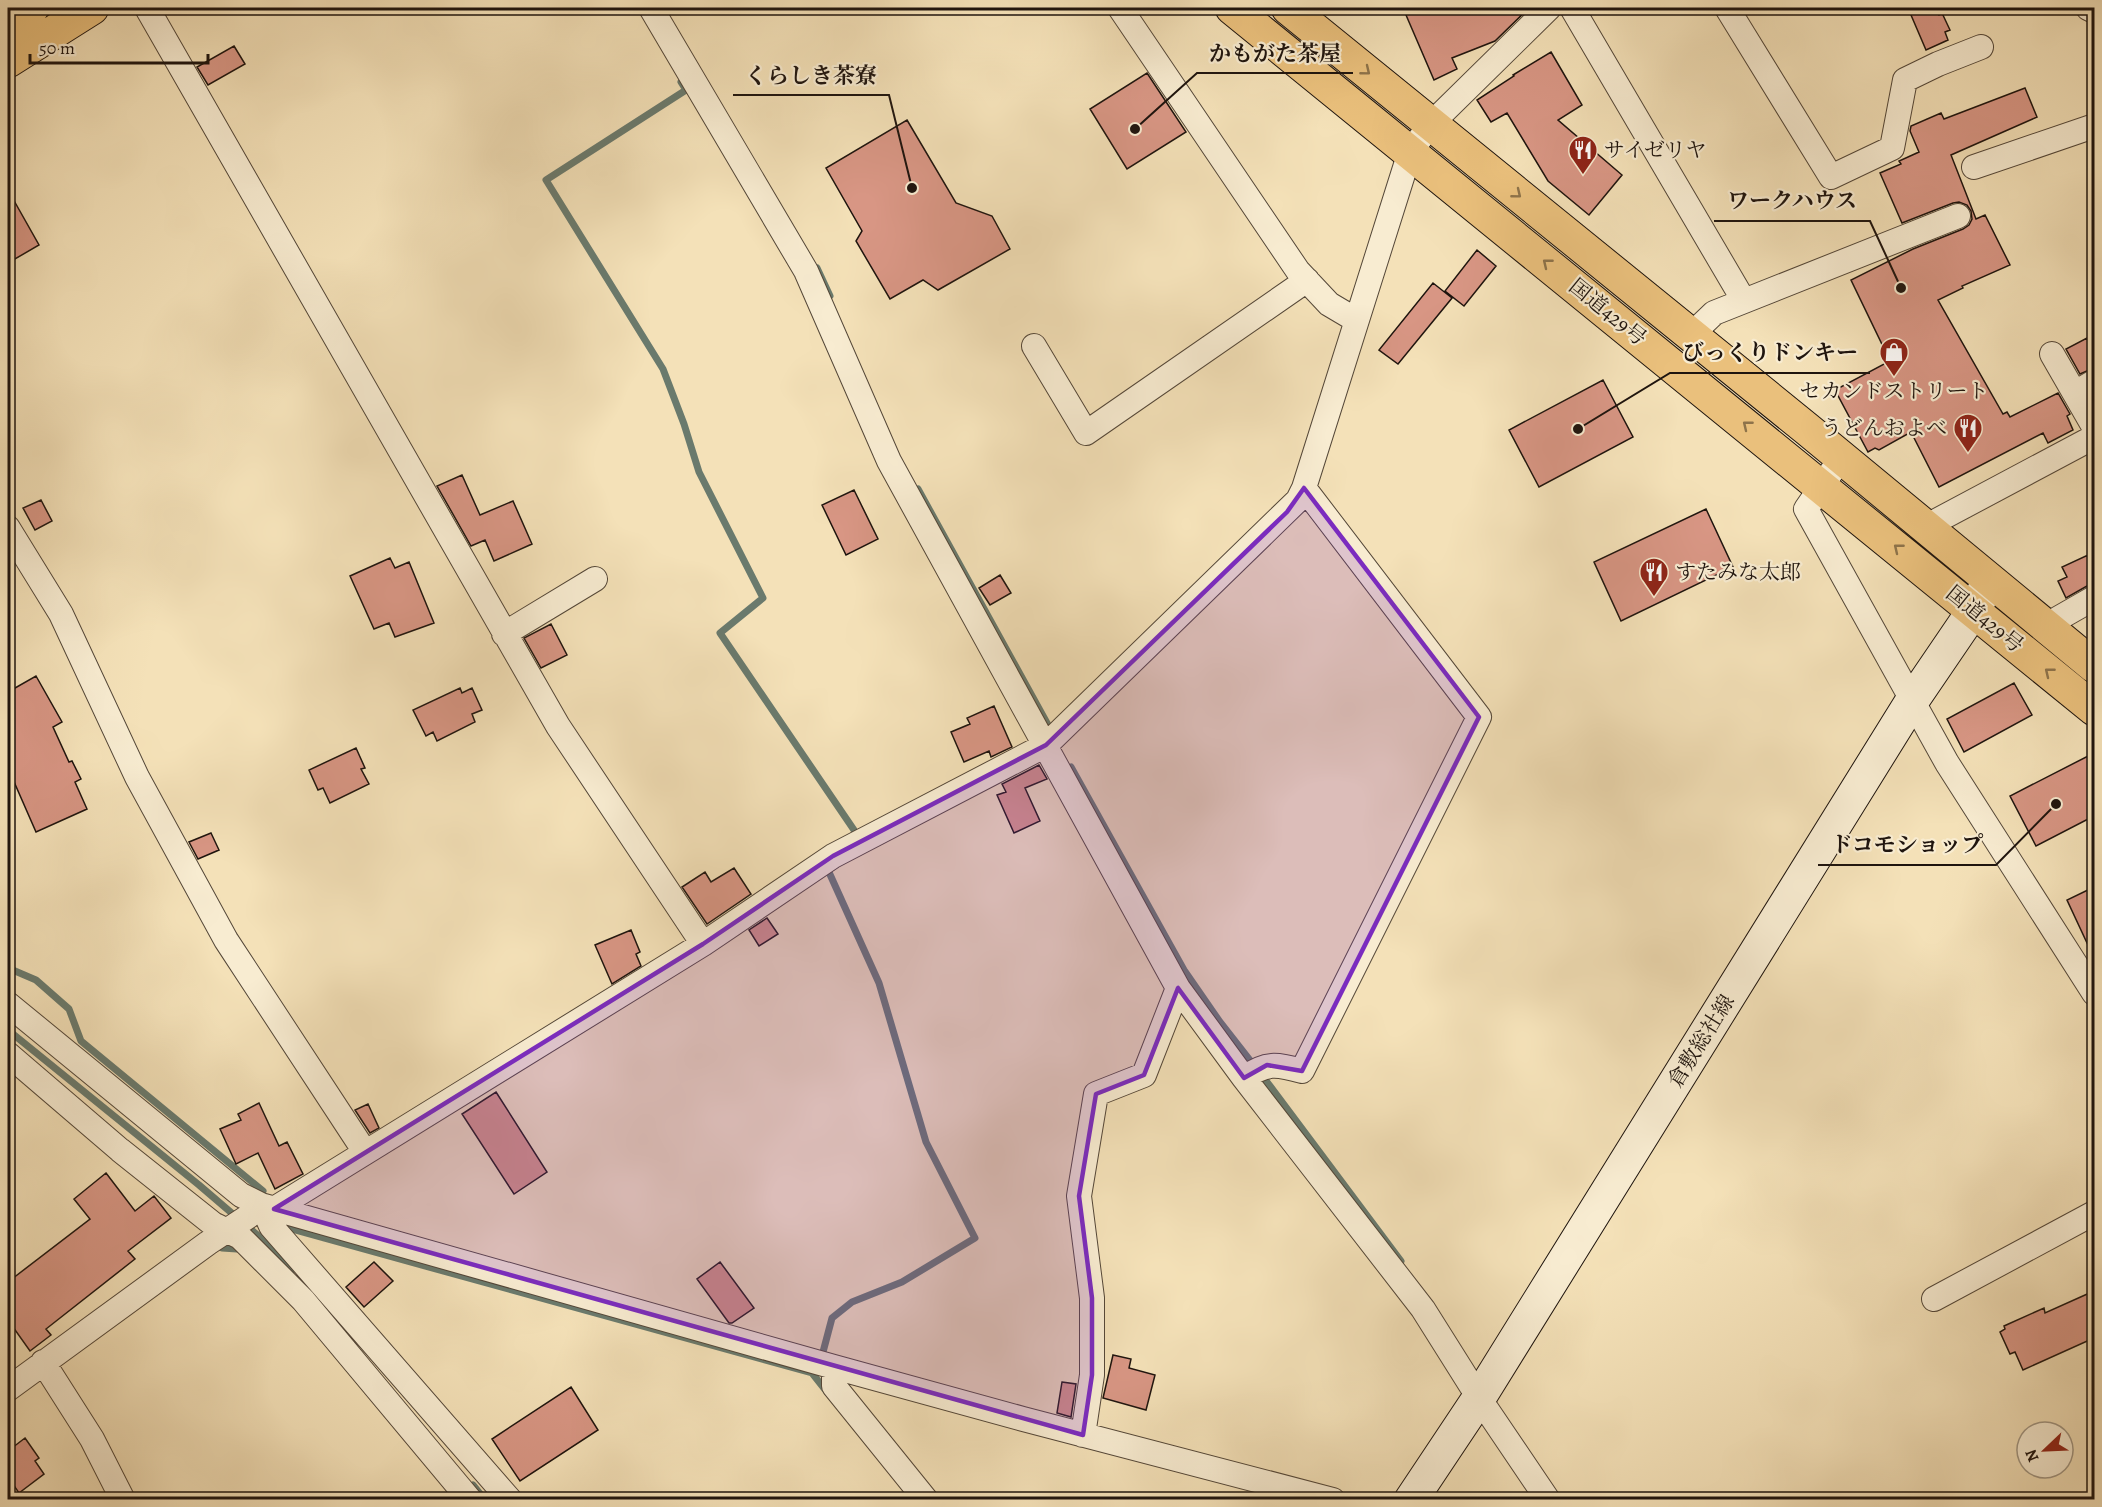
<svg xmlns="http://www.w3.org/2000/svg" width="2102" height="1507" font-family="Alegreya,'Noto Serif JP',serif">
<style>
.lines{fill:none;stroke-linecap:round;stroke-linejoin:round}
.stream{stroke:#6a7a6d;stroke-width:7}
.building{fill:#d89684;stroke:#1e140e;stroke-width:1.5}
.minor-casing{stroke:#544738;stroke-width:26}
.secondary-casing{stroke:#1e140e;stroke-width:35}
.trunk-casing{stroke:#1e140e;stroke-width:35}
.minor{stroke:#f8ecd1;stroke-width:24}
.secondary{stroke:#f8ecd1;stroke-width:33}
.trunk{stroke:#eac07c;stroke-width:33}
.oneway{stroke:#8e734a}
.marked{fill:#7b2cbf;fill-opacity:0.2;stroke:#7b2cbf;stroke-width:4.5;stroke-linejoin:round}
.labels{text-anchor:middle;dominant-baseline:central;stroke-width:4.5;stroke-linejoin:round;paint-order:stroke}
.poi-label{font-size:21px;fill:#1e140e;stroke:#f8ecd1;text-anchor:start}
.street-label{font-size:21px;fill:#1e140e;stroke:#f8ecd1}
.leader{fill:none;stroke:#1e140e;stroke-width:2}
.callout-dot{fill:#1e140e;stroke:#f8ecd1;stroke-width:2}
.callout-label{font-size:22px;text-anchor:middle;font-weight:bold;fill:#1e140e;stroke:#f8ecd1;stroke-width:4.5;stroke-linejoin:round;paint-order:stroke}
</style>
<rect width="100%" height="100%" fill="#f4e1b8"/>
<filter id="stains"><feTurbulence type="fractalNoise" baseFrequency=".00333" numOctaves="4"/><feColorMatrix values="0 0 0 0 .2 0 0 0 0 .09 0 0 0 0 .02 0 0 0 .5 -.17"/></filter>
<radialGradient id="worn" r=".72"><stop offset=".6" stop-color="#630" stop-opacity="0"/><stop offset="1" stop-color="#630" stop-opacity=".3"/></radialGradient>
<g class="lines">
<path class="stream" d="M681,82l5,8 -140,90 117,189 21,55 15,48 64,126 -43,35 134,197
M817,268l13,28
M918,489l135,245
M1071,767l113,203 36,52 50,64 131,175
M8,968l28,12 33,29 12,32 182,150
M8,1030l191,155 63,54 29,33
M290,1224l5,6 517,143 15,19
M217,1244l5,4 15,1
M823,1352l9,-34 20,-16 50,-20 73,-44 -49,-96 -47,-159 -51,-113
M473,1485l12,15"/>
</g>
<path class="building" d="M1403,8h126l-34,33 -43,17 5,11 -23,11z
M1908,8h28l3,7 3,-2 8,17 -5,2 3,8 -22,10z
M234,46l11,18 -37,21 -11,-18z
M1551,52l31,53 -24,15 64,55 -33,40 -41,-34 -41,-68 -16,9 -14,-22 37,-24 -1,-1z
M1147,73l39,59 -59,37 -37,-60z
M2025,88l12,29 -86,38 25,64 9,-4 25,50 -48,21 1,2 -25,12 65,114 4,-2 3,5 48,-24 12,21 -3,2 6,14 -25,13 -5,-10 -104,54 -28,-55 -32,18 -4,-2 -7,4 -33,-62 55,-29 -39,-81 62,-31 50,-20 6,-4 3,-6 -1,-8 -4,-6 -8,-3 -6,1 -51,20 -22,-50 21,-9 -2,-3 20,-9 -9,-21 1,-5 30,-13 3,6z
M907,120l49,83 36,13 18,33 -72,41 -15,-10 -33,19 -34,-58 6,-10 -36,-63z
M8,190l31,55 -31,18z
M1477,250l19,16 -32,40 -19,-15z
M1433,283l19,15 -54,66 -19,-14z
M2087,338l7,14v16l-14,6 -14,-25z
M1603,380l30,57 -94,50 -30,-57z
M462,475l18,40 33,-14 19,43 -38,17 -9,-21 -14,6 -34,-60z
M854,490l24,49 -32,16 -24,-50z
M41,500l11,21 -17,9 -12,-22z
M1706,509l27,58 -112,54 -27,-59z
M2088,555l6,15v14l-7,2 -21,12 -8,-17 9,-4 -5,-10z
M390,558l5,10 14,-6 25,61 -39,14 -6,-14 -15,6 -24,-53z
M1000,575l11,18 -21,12 -11,-17z
M551,624l16,31 -26,13 -17,-30z
M36,676l26,46 -9,5 16,35 3,-1 9,18 -6,3 12,27 -51,23 -28,-64v-76z
M2014,683l18,32 -68,37 -17,-33z
M460,688l2,5 10,-5 10,22 -10,4 3,8 -38,19 -4,-9 -7,4 -13,-26z
M994,706l18,41 -21,10 -2,-6 -25,11 -13,-30 19,-8 -3,-6z
M356,748l9,20 -4,1 8,15 -39,19 -7,-15 -5,2 -9,-20z
M2094,753v63l-58,30 -26,-50z
M1039,765l8,14 -22,9 15,33 -26,12 -17,-38 9,-3 -4,-8z
M211,833l8,17 -21,9 -9,-17z
M734,868l17,26 -44,30 -25,-37 23,-15 6,10z
M2094,887v71l-27,-58z
M767,918l11,16 -19,12 -10,-16z
M631,930l9,22 -4,2 5,12 -29,18 -17,-39z
M496,1092l51,80 -33,22 -52,-80z
M259,1103l20,43 8,-4 16,32 -28,15 -17,-36 -22,11 -16,-35 21,-9 -3,-6z
M368,1104l11,24 -9,5 -15,-23z
M106,1173l29,38 19,-15 17,22 -43,33 7,8 -89,70 5,6 -21,16 -22,-31v-38l82,-63 -16,-20z
M374,1262l19,19 -29,26 -18,-20z
M720,1262l34,46 -22,15h-3l-32,-44z
M2094,1291v47l-71,32 -8,-18 -5,2 -10,-22 5,-3 -1,-3 40,-18 1,5z
M1113,1355l18,4 -2,9 26,7 -9,35 -43,-12z
M1062,1382l14,2 -5,33 -14,-4z
M571,1387l27,43 -78,51 -28,-42z
M25,1438l14,20 -4,3 9,13 -25,19 -11,-16v-26z"/>
<g class="lines">
<g class="minor-casing">
<path id="minor" d="M147,8l411,718 145,218
M651,8l155,263 83,190 289,527 66,90 179,231 56,89 69,102
M1120,8l178,263 31,33 27,16
M1572,8l172,293
M1727,8l104,169 61,-29 13,-68 33,-16 43,-17
M2088,8l6,3
M1974,167l120,-41
M1691,335l23,-22 244,-97
M1034,346l52,87 221,-153
M2052,354l42,73
M2075,393l19,-11
M1841,458l-35,51 141,254 147,230
M1925,527l169,-90
M8,528l53,86 76,163 89,163 139,212
M2045,626l49,-28
M504,634l91,-55
M8,1004l233,191 20,10 573,162 189,52 310,81
M8,1054l112,96 93,74 27,13 63,63 167,200
M1244,1078c22,-16 33,-14 58,-7l177,-354 -175,-229
M268,1207l-1,10 4,9 239,274
M274,1209l429,-265 130,-88 213,-111 252,-245 6,-12 106,-336 21,-28 118,-116
M1934,1299l160,-86
M43,1362l49,77 31,61
M834,1367v19l92,114
M8,1389l200,-146 41,-27 12,-11
M1083,1435l9,-60v-77l-13,-102 17,-102 48,-19 34,-87"/>
</g>
<g class="secondary-casing">
<path id="secondary" d="M1411,1500l68,-102 433,-697 62,-91 13,-25"/>
</g>
<g class="trunk-casing">
<path id="trunk" d="M1232,8l862,701
M1288,8l519,421 287,237
M8,23l24,-15
M8,61l84,-53"/>
</g>
<use href="#minor" class="minor"/>
<use href="#secondary" class="secondary"/>
<use href="#trunk" class="trunk"/>
</g>
<defs><path id="oneway-chevron" d="M-2-3.5L2.5 0L-2 3.5" fill="none" stroke-width="1.6" stroke-linecap="round" stroke-linejoin="round" transform="scale(1.5)"/></defs>
<g class="oneway">
<use href="#oneway-chevron" transform="translate(1366 71) rotate(39)"/>
<use href="#oneway-chevron" transform="translate(1517 194) rotate(39)"/>
<use href="#oneway-chevron" transform="translate(1547 263) rotate(-141)"/>
<use href="#oneway-chevron" transform="translate(1747 425) rotate(-141)"/>
<use href="#oneway-chevron" transform="translate(1898 548) rotate(-141)"/>
<use href="#oneway-chevron" transform="translate(2049 672) rotate(-141)"/>
</g>
<path class="marked" d="M1304,488l175,229 -177,354 -35,-6 -23,13 -66,-90 -34,87 -48,19 -17,102 13,102v77l-9,60 -809,-226 429,-265 130,-88 213,-111 241,-233z"/>
<defs>
<g id="restaurant-pin" transform="scale(1.5)"><path d="M0 17L-7.5 6A9.5 9.5 0 1 1 7.5 6Z" fill="#8f2418" stroke="#f8ecd1"/><path d="M-5-6h1v4h1v-4h1v4h1v-4h1v5L-1.5 .5V6h-2V.5L-5-1ZM5-6V6H3V1.5H1.5Q1.5-4 5-6Z" fill="#fff"/></g>
<g id="shop-pin" transform="scale(1.5)"><path d="M0 17L-7.5 6A9.5 9.5 0 1 1 7.5 6Z" fill="#8f2418" stroke="#f8ecd1"/><path d="M-5-2.5h2.3a2.7 3.5 0 0 1 5.4 0H5L5.5 6h-11ZM-1.5-2.5h3a1.5 2.3 0 0 0-3 0Z" fill="#fff"/></g>
</defs>
<g fill-rule="evenodd">
<use href="#restaurant-pin" x="1583" y="150"/>
<use href="#shop-pin" x="1894" y="352"/>
<use href="#restaurant-pin" x="1968" y="428"/>
<use href="#restaurant-pin" x="1654" y="572"/>
</g>
<g class="labels">
<g class="poi-label">
<text x="1604" y="150">サイゼリヤ</text>
<text x="1894" y="391" text-anchor="middle">セカンドストリート</text>
<text x="1947" y="428" text-anchor="end">うどんおよべ</text>
<text x="1675" y="572">すたみな太郎</text>
</g>
<g class="street-label">
<text transform="translate(1608 312) rotate(39)">国道429号</text>
<text transform="translate(1985 619) rotate(39)">国道429号</text>
<text transform="translate(1701 1041) rotate(-58)">倉敷総社線</text>
</g>
</g>
<path class="leader" d="M1135 129L1197 73H1353M912 188L889 95H733M1901 288L1870 221H1714M1578 429L1670 373H1870M2056 804L1996 865H1818"/>
<g class="callout-dot">
<circle cx="1135" cy="129" r="6"/>
<circle cx="912" cy="188" r="6"/>
<circle cx="1901" cy="288" r="6"/>
<circle cx="1578" cy="429" r="6"/>
<circle cx="2056" cy="804" r="6"/>
</g>
<g class="callout-label">
<text x="1275" y="61">かもがた茶屋</text>
<text x="811" y="83">くらしき茶寮</text>
<text x="1792" y="208">ワークハウス</text>
<text x="1770" y="360">びっくりドンキー</text>
<text x="1907" y="852">ドコモショップ</text>
</g>
<rect width="2102" height="1507" fill="none" stroke="#f4e1b8" stroke-width="30"/>
<rect x="9" y="9" width="2084" height="1489" fill="none" stroke="#1e140e" stroke-width="3"/>
<rect x="15" y="15" width="2072" height="1477" fill="none" stroke="#1e140e" stroke-width="1.5"/>
<g transform="translate(2045 1450) rotate(247)"><circle r="28" fill="#f8ecd1" stroke="#a19683" stroke-width="1.5"/>
<path d="M0-4.5L10 22L0 15L-10 22Z" fill="#8f2418"/>
<text y="-9" font-size="16" font-weight="bold" text-anchor="middle" fill="#1e140e">N</text>
</g>
<path d="M30 54v9h178v-9" fill="none" stroke="#1e140e" stroke-width="3"/>
<text x="39" y="54" font-size="18" fill="#1e140e" stroke="#f8ecd1" stroke-width="4.5" paint-order="stroke">50 m</text>
<rect width="100%" height="100%" filter="url(#stains)"/>
<rect width="100%" height="100%" fill="url(#worn)"/>
</svg>
